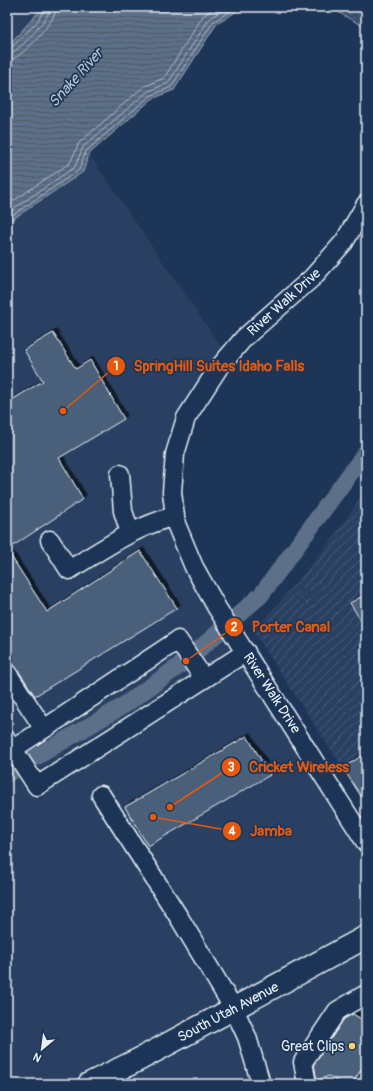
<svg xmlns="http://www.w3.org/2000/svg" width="373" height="1091" font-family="Pangolin,sans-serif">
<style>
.built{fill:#2a4162}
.industrial{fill:url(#industrial-furrows)}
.park{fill:url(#park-dots);stroke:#909fb2}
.water{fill:url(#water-rules);stroke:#95a4b5}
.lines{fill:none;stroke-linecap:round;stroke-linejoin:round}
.shore{stroke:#b0bdcc;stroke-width:1}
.canal{stroke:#5d7089;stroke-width:17}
.building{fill:#495e7a;stroke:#e8f1f8;filter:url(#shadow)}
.minor-casing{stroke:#e8f1f8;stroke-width:21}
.major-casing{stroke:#e8f1f8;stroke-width:25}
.minor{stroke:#1d3557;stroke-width:18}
.major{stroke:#1d3557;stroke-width:22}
.poi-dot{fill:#ffd166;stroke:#1d3557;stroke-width:1.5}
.labels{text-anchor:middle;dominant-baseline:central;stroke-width:3.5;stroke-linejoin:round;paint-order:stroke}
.street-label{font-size:14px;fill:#e8f1f8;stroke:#1d3557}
.poi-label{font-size:14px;fill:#e8f1f8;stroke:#1d3557;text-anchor:end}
.water-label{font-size:15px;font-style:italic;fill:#b7c4d1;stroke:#1d3557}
.leader{fill:none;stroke:#e8590c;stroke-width:1.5}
.callout-dot{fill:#e8590c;stroke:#1d3557;stroke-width:1.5}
.mark-label{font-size:12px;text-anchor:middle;font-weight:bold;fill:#fff}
.callout-label{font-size:15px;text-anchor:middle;font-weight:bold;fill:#e8590c;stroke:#1d3557;stroke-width:3.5;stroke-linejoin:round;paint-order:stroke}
</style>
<defs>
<pattern id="industrial-furrows" width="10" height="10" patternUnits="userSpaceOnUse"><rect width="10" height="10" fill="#2a4162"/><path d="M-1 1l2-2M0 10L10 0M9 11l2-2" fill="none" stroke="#495d79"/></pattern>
<pattern id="park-dots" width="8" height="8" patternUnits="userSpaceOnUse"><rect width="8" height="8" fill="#374d6c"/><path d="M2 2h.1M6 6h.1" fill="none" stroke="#546782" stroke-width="1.8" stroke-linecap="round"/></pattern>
<pattern id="water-rules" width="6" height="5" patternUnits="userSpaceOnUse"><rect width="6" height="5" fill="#5d7089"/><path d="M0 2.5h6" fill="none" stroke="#505a66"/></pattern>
<filter id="shadow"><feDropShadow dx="3.5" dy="-3.5" stdDeviation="0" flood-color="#0009"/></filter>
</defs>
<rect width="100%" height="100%" fill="#1d3557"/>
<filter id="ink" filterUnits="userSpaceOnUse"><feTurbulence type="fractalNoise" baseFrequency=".025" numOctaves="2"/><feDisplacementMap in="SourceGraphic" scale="8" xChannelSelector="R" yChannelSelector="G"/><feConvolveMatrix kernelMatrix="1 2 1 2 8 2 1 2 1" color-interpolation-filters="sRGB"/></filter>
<g filter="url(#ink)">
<path class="built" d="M7,7h36l-36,40z
M89,154l139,203 -42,61 -10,106 190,322v91l-281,147h-78v-861l76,-51z
M366,938v146h-279z"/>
<path class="industrial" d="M366,489v315l-112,-172 79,-94z"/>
<path class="park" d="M329,7h37v21z"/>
<path class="water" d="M43,7h200l-27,18 -42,65 -22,9 -63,55 -6,18 -76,51v-176z"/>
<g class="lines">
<path class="shore" d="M7,50l4,-2 26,-26 9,-15
M7,55c10,-1 43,-37 44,-48
M7,61c14,-1 49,-40 50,-54
M7,205l63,-42 9,-20 64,-56 21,-9 39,-62 13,-9
M7,213l68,-46 8,-20 64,-55 21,-9 41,-64 18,-12
M7,219l72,-49 7,-19 64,-55 21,-9 42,-65 24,-15"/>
<path class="canal" d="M7,774l116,-68 63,-45 75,-66 105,-143"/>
</g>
<path class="building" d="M53,333l23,36 14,-9 34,59 -65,39 24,41 -76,51 40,62 93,-61 37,57 -142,88 -19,-29 -9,-7v-257l36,-22 -19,-31z
M366,594v35l-16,-26z
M247,736l23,39 -122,71 -23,-39z
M366,753v51l-23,-36z
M353,1014l13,8v40l-14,22h-11l-12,-8 -12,4 -3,-16 30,-45z"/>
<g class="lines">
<g class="minor-casing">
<path id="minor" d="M366,204l-22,38 -32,36 -68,60 -27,32 -31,48 -11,36 -3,38 4,32 18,43 23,41 149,235
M120,474l3,37 7,22
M50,540l19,30c34,-21 67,-44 106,-54
M7,673l37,56 134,-89 26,39
M7,740l30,46 209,-134
M13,749l31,-20
M101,795l79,124 54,90 13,28 14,47
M307,1084l-4,-22 34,-51 29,-17"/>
</g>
<g class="major-casing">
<path id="major" d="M89,1084l51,-25 226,-122"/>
</g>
<use href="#minor" class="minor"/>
<use href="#major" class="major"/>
</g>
</g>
<circle class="poi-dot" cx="352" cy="1046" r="4"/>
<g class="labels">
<g class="street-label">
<text transform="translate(284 302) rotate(-42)">River Walk Drive</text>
<text transform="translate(272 693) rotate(57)">River Walk Drive</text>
<text transform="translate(228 1012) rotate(-28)">South Utah Avenue</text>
</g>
<g class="poi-label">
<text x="344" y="1046">Great Clips</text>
</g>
<g class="water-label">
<text transform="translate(76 78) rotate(-48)">Snake River</text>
</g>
</g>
<path class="leader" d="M63 411L116 366M186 661L234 627M170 807L231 767M153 817L232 831"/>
<g class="callout-dot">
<circle cx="63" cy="411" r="4"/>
<circle cx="186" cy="661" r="4"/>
<circle cx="170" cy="807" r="4"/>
<circle cx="153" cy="817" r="4"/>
<circle cx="116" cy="366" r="10"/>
<circle cx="234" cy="627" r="10"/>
<circle cx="231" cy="767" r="10"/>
<circle cx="232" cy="831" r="10"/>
</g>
<g class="mark-label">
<text x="116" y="370">1</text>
<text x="234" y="631">2</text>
<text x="231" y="771">3</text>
<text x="232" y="835">4</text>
</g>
<g class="callout-label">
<text x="219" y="371">SpringHill Suites Idaho Falls</text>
<text x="291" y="632">Porter Canal</text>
<text x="299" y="772">Cricket Wireless</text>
<text x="271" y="836">Jamba</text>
</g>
<rect width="373" height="1091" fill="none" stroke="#1d3557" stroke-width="24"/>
<rect x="12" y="12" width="349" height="1067" fill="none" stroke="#e8f1f8" stroke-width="1.5" filter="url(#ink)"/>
<g transform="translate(42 1049) rotate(209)" stroke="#1d3557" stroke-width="3" paint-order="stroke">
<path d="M0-3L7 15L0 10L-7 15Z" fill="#e8f1f8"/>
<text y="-6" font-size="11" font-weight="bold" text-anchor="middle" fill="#e8f1f8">N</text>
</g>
</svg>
